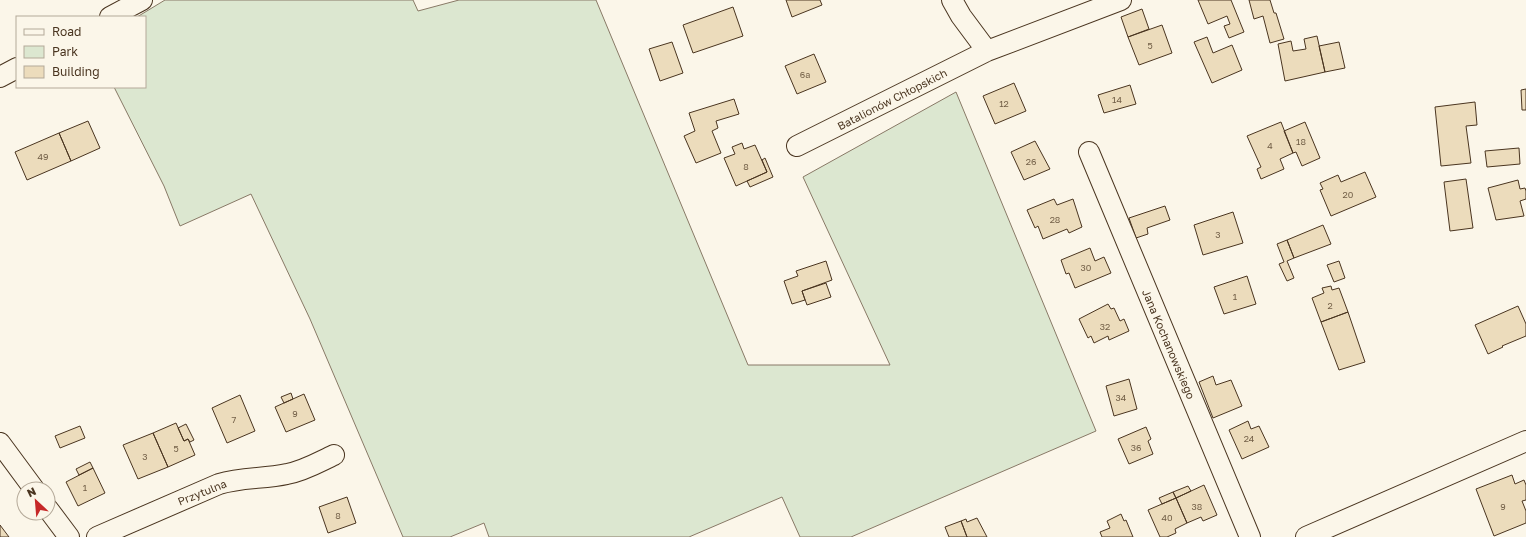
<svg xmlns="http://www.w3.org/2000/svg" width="1526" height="537" font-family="'Golos Text',sans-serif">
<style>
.green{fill:#dce7d0;stroke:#887966}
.building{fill:#ecdcbc;stroke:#4a3520}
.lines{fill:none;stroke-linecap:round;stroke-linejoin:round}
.street-casing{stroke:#4a3520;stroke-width:22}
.street{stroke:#fbf6e9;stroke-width:20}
.labels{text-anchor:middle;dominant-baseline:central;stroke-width:3;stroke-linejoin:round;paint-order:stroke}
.number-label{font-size:9px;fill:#725f47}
.street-label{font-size:11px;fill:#4a3520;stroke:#fbf6e9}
</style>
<rect width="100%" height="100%" fill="#fbf6e9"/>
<path class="green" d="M165,0h248l5,11 41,-11h137l152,365h142l-87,-188 153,-85 140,339 -245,106h-51l-18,-40 -93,40h-200l-5,-14 -34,14h-47l-93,-218 -59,-125 -71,32 -16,-40 -50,-99h31v-70h-8z"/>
<path class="building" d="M786,0h34l2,5 -30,12z
M1198,0h33l13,32 -15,6 -5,-12 6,-2 -3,-8 -19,8z
M1249,0h21l4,13h2l8,26 -14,4 -7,-27 -9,3z
M733,7l10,29 -50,17 -10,-28z
M1142,9l7,20 -21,8 -7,-20z
M1162,25l10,28 -33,12 -11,-28z
M1317,36l8,36 -40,9 -7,-37 13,-3 2,10 13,-2 -2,-10z
M1207,37l6,16 19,-8 10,25 -30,13 -18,-41z
M672,42l11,31 -23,8 -11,-32z
M1339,42l6,26 -20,4 -6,-26z
M814,54l12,28 -29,12 -12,-28z
M1014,83l12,28 -31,13 -12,-28z
M1130,85l6,19 -32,9 -6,-18z
M1526,89v21h-4l-1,-20z
M734,99l5,15 -23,7 2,7 -6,3 9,22 -25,10 -12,-27 11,-5 -6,-18z
M1475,102l2,23 -11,1 5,37 -30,3 -6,-59z
M88,121l12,27 -29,13 -12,-28z
M1281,122l12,31 -13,6 4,10 -23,10 -4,-10 4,-2 -14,-31z
M1305,122l15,36 -18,8 -6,-14 -3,1 -9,-22z
M59,133l12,28 -44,19 -12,-28z
M1035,141l15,28 -26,11 -13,-28z
M742,143l2,6 11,-4 12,27 -31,14 -12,-28 11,-4 -3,-7z
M1519,148l1,16 -33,3 -2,-16z
M765,158l8,19 -23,10 -3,-6 20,-9 -5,-12z
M1365,172l11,25 -45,19 -11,-26 3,-1 -3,-6 18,-8 3,7z
M1466,179l7,49 -23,3 -6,-49z
M1518,180l2,9 5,-1 1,3v8l-6,2 4,15 -28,4 -8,-32z
M1054,199l3,6 16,-6 9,28 -13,6 -2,-4 -24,10 -5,-13 -3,2 -8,-18z
M1165,206l5,14 -23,8 1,6 -12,4 -7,-20z
M1233,212l10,31 -40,12 -9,-30z
M1323,225l8,19 -37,14 -7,-18z
M1287,240l7,18 -7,3 7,17 -7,3 -8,-17 5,-2 -7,-18z
M1090,248l5,13 9,-4 7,16 -36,15 -6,-15 -3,1 -5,-14z
M826,261l6,19 -30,11 3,9 -13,4 -8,-23 14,-5 -2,-5z
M1339,261l6,17 -11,4 -7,-17z
M1247,276l9,28 -32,10 -10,-27z
M826,283l5,14 -24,8 -5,-14z
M1331,286l1,4 7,-2 9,24 -27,10 -9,-24 12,-5 -2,-5z
M1108,304l3,5 3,-1 6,13 4,-2 5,12 -20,9 -1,-4 -14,7 -3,-7 -3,2 -9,-19z
M1518,306l8,18v12l-24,10 1,1 -15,7 -13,-29z
M1348,312l17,50 -26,8 -18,-48z
M1213,376l3,9 15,-5 11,26 -29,12 -14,-36z
M1129,379l8,30 -23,7 -8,-30z
M291,393l2,6 -9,4 -3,-6z
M304,394l11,26 -29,12 -11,-25z
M240,395l15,36 -28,12 -15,-35z
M1248,421l3,8 8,-3 10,21 -27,12 -13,-29z
M176,423l8,18 4,-2 7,16 -27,12 -15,-34z
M186,424l8,16 -4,2 -2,-3 -4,2 -6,-13z
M80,426l5,12 -25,10 -5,-12z
M1146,427l5,12 -3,2 5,13 -24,10 -11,-25z
M153,433l15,34 -30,12 -15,-34z
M90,462l3,6 -14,7 -3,-6z
M93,468l12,25 -27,13 -12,-24z
M1512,475l3,9 9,-4 2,5v15l-4,1 4,10v12l-32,13 -18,-47z
M1204,485l13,30 -14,6 -2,-4 -14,6 -11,-25z
M1188,486l3,5 -15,7 -3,-6z
M1173,492l3,6 -14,6 -3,-6z
M347,497l9,26 -28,10 -9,-26z
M1176,498l11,25 -12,6 1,4 -9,4h-7l-12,-27z
M1121,514l3,7 2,-1 7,17h-31l-2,-5 10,-4 -3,-7z
M977,518l10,19h-20l-6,-16 5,-2 1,3z
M961,521l6,16h-18l-4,-10z
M0,525l9,12h-9z"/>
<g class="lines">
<g class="street-casing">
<path id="street" d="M952,0l9,16 26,35
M110,17l32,-17
M0,77l17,-9
M797,146l190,-95 134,-51
M1089,152l161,385
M0,443l34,46
M48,509l21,28
M97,537l122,-53c23,-7 45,-5 68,-10 17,-3 32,-12 47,-19
M1306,537l220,-96"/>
</g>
<use href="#street" class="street"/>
</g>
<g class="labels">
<g class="number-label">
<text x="1150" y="45">5</text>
<text x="805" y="74">6a</text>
<text x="1117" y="99">14</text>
<text x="1004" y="103">12</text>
<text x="1301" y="141">18</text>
<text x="1270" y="145">4</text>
<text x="43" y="156">49</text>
<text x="1031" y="161">26</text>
<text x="746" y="166">8</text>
<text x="1348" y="194">20</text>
<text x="1055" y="219">28</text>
<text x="1218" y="234">3</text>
<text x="1086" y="267">30</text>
<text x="1235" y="296">1</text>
<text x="1330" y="305">2</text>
<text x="1105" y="326">32</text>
<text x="1121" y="397">34</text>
<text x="295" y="413">9</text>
<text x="234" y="419">7</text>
<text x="1249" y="438">24</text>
<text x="1136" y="447">36</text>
<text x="176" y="448">5</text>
<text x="145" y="456">3</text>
<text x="85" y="487">1</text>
<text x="1197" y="506">38</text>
<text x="1503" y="506">9</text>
<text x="338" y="515">8</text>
<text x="1167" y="517">40</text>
</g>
<g class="street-label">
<text transform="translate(892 99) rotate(-27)">Batalionów Chłopskich</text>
<text transform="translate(1169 344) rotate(67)">Jana Kochanowskiego</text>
<text transform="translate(202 492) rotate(-22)">Przytulna</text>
</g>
</g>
<rect x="16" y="16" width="130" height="72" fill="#fbf6e9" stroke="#b4a999"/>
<rect x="24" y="29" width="20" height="6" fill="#fbf6e9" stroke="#b4a999"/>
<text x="52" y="36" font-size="12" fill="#4a3520">Road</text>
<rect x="24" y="46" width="20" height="12" fill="#dce7d0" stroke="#b4a999"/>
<text x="52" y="56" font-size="12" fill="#4a3520">Park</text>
<rect x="24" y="66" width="20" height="12" fill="#ecdcbc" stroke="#b4a999"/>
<text x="52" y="76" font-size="12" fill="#4a3520">Building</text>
<g transform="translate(36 501) rotate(334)"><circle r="19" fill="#fbf6e9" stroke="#b4a999"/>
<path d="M0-3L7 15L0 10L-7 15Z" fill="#c62828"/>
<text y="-6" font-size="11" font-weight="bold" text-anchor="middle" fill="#4a3520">N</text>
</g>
</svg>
